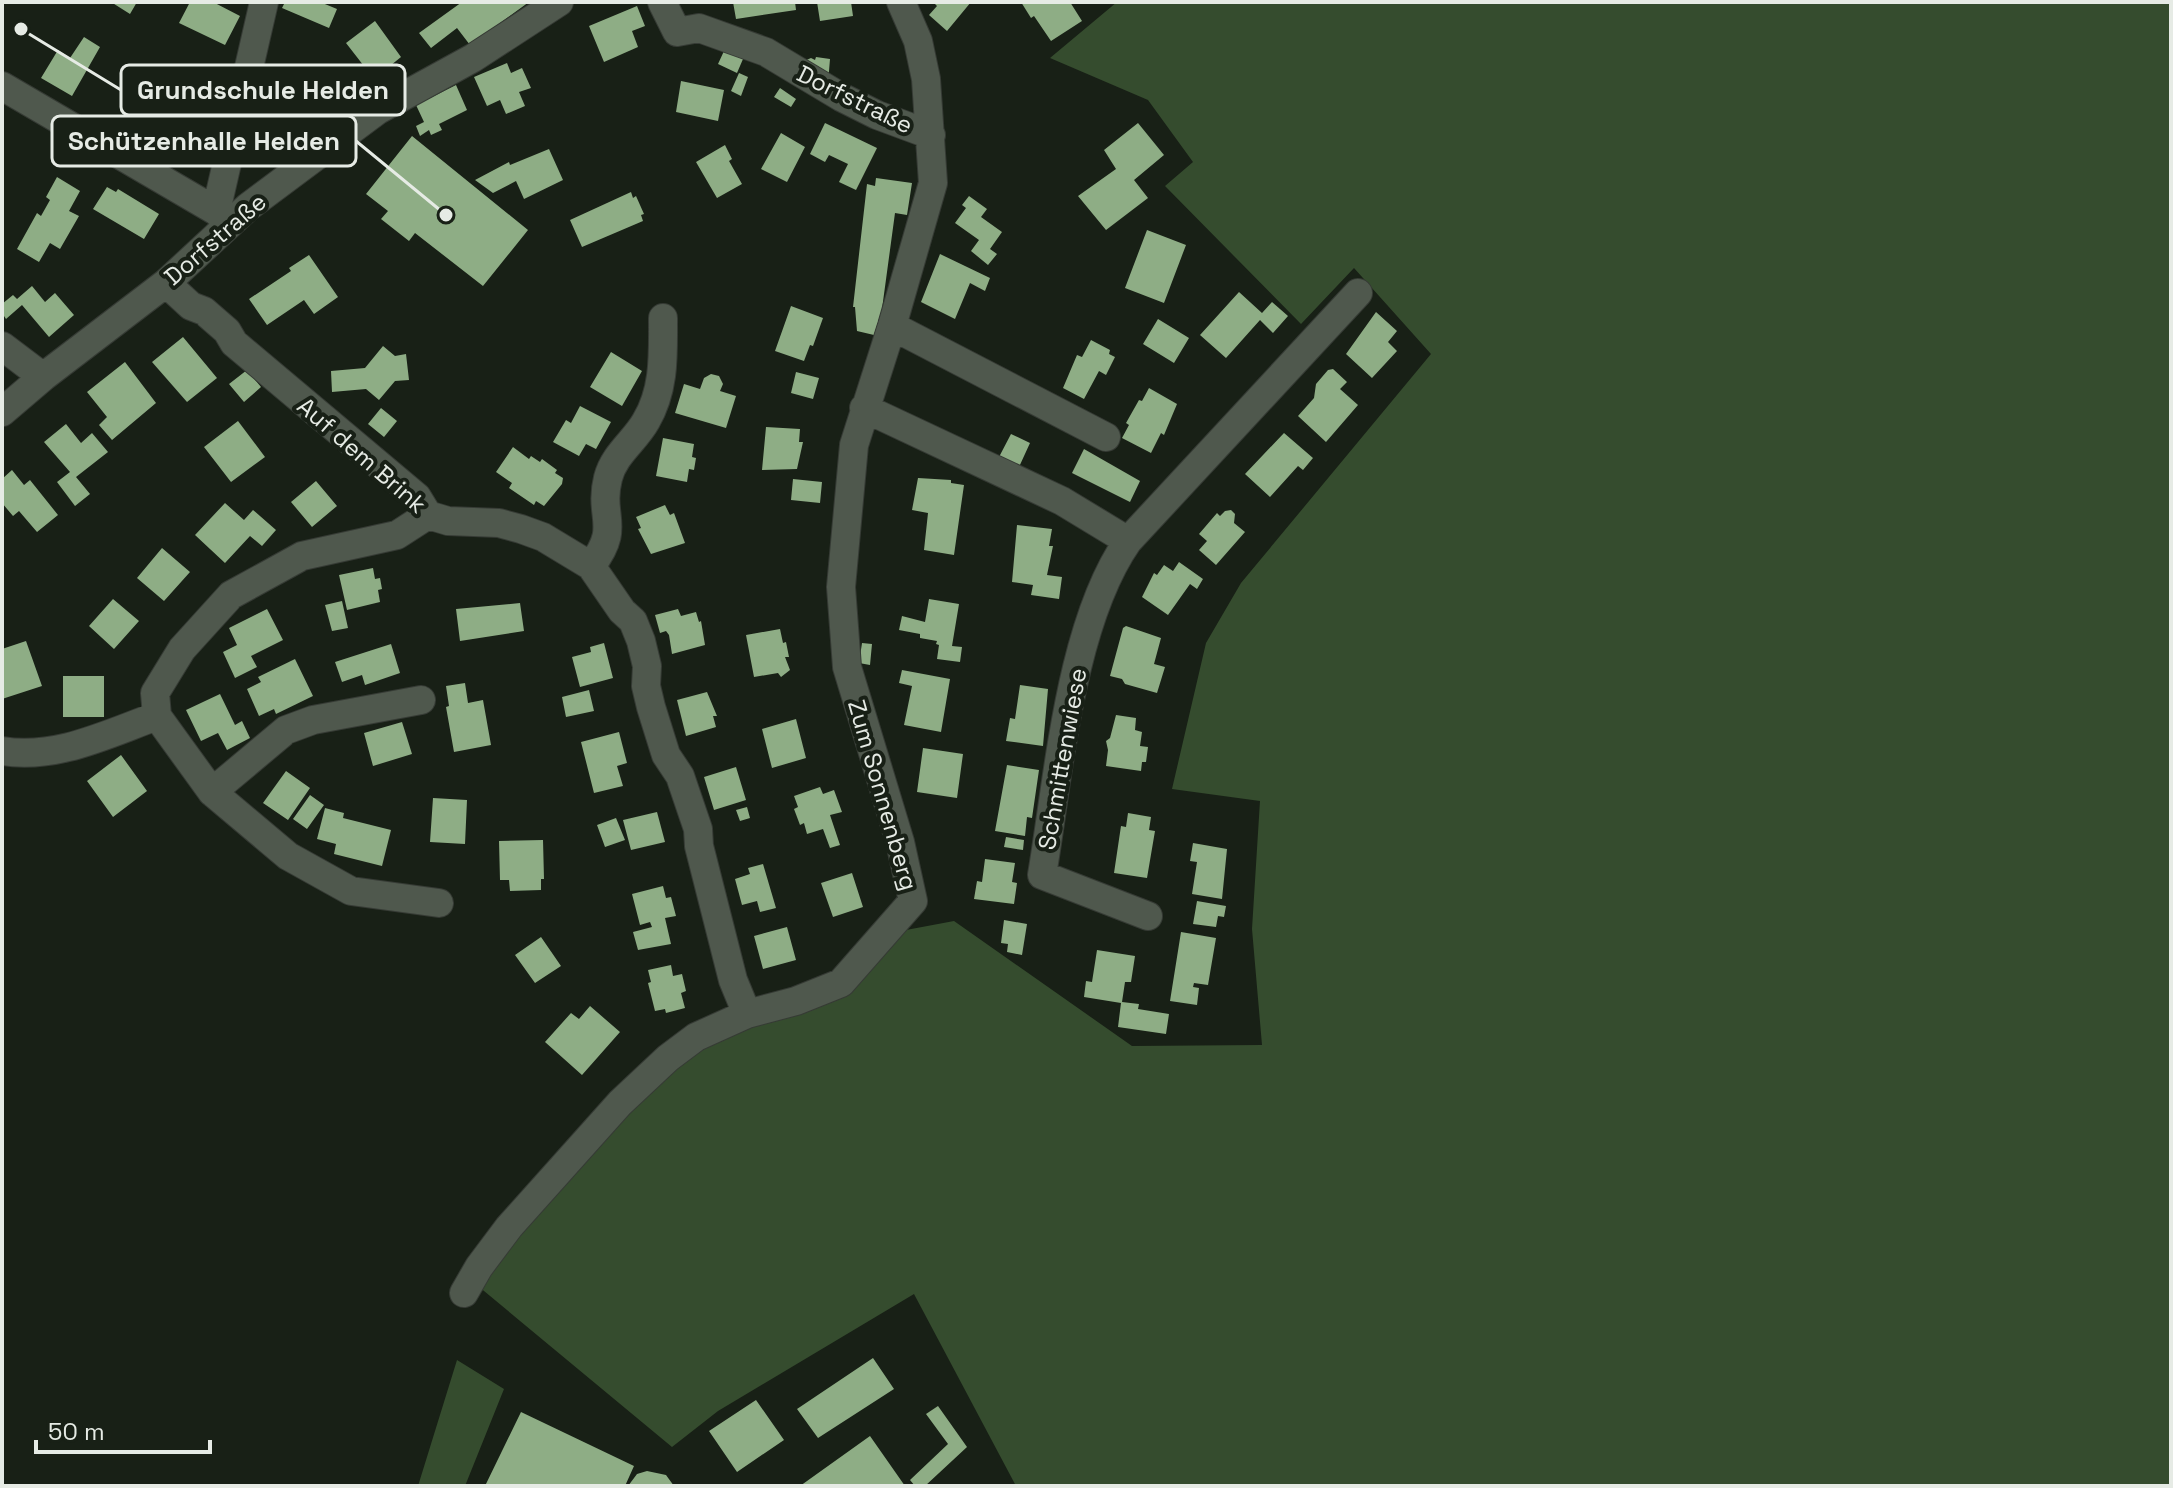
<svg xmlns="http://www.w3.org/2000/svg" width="2173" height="1488" font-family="'Space Grotesk',sans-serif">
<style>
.green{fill:#354c2e}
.building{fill:#8ead85}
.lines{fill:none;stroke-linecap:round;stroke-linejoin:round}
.street-casing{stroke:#363b35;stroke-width:30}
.street{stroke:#4f584d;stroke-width:28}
.labels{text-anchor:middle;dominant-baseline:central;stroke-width:8;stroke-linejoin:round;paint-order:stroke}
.street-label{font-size:24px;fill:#e6ebe5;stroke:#182016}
.leader{fill:none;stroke:#e6ebe5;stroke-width:3}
.callout-dot{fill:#e6ebe5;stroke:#182016;stroke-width:3}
.callout{fill:#182016;stroke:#e6ebe5;stroke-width:3}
.callout-label{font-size:26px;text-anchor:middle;font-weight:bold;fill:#e6ebe5}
</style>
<rect width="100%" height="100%" fill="#182016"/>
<path class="green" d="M1117,2h1054v1484h-1155l-102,-192 -196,117 -46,36 -194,-161 36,-56 161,-168 89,-42 122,-80 20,-10 48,-9 178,125 130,-1 -10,-116 8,-128 -88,-12 34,-146 35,-60 190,-229 -77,-86 -53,56 -136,-138 28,-24 -45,-62 -98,-42z
M457,1360l47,29 -39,97h-47z"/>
<path class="building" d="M111,2h26l-7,12z
M190,2h23l27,14 -15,29 -46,-22z
M285,2h35l17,7 -8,19 -47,-20z
M462,2h67l-59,43 -13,-17 -26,20 -12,-15z
M733,2h62l1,8 -60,9z
M817,2h34l2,14 -33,5z
M933,2h38l-24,29 -18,-16 8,-9z
M1021,2h49l12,19 -31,20 -17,-25 -3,2z
M637,6l8,20 -13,5 6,16 -34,15 -15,-36z
M375,21l26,36 -27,22 -28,-36z
M84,37l16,10 -28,49 -31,-18 17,-28 12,8z
M724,51l19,8 -6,14 -19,-9z
M816,57l14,2 -2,24 -24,-22 7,-3 4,2z
M507,63l4,10 11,-5 9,20 -12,4 6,14 -19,8 -6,-14 -13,6 -13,-29z
M739,73l9,4 -7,19 -10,-5z
M681,81l43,9 -6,31 -42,-9z
M456,85l11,25 -28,14 3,6 -11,5 -2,-5 -9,6 -4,-10 8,-4 -8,-17z
M307,88l19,25 -39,30 -23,-30 13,-9 3,3z
M780,88l16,11 -5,8 -17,-10z
M168,115l44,24 -15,28 -32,-18 5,-9 -12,-7z
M825,123l52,25 -21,42 -17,-8 9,-18 -19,-9 -4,7 -15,-8z
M1138,123l26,32 -30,25 14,18 -42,32 -28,-34 38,-27 -12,-19z
M781,133l24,14 -18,35 -26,-13z
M412,136l116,94 -45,56 -68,-53 -6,8 -28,-22 7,-8 -22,-17z
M725,145l7,14 -3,2 13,23 -25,14 -21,-36z
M549,149l14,31 -39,19 -8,-18 -23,12 -18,-13 34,-18 1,3z
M57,177l23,14 -11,20 10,5 -19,33 -10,-6 -11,19 -22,-13 20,-36 4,3 9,-16 -4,-3z
M876,178l36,5 -5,32 -12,-2 -13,96 -8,26 -17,-4 -2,-24h-2l14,-123 8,2z
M107,187l9,5 2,-3 41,25 -15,25 -51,-30z
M631,192l2,6 3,-2 8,18 -3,1 2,6 -61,26 -12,-27z
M969,196l18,13 -6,8 21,15 -12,17 7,5 -9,11 -17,-14 8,-11 -24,-17 11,-15 -4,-3z
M1147,230l39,15 -22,58 -39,-15z
M940,254l50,24 -5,13 -15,-8 -15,36 -34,-17z
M309,255l29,42 -24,17 -10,-14 -37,25 -18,-26 42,-28 -2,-3z
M32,286l13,16 10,-9 19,22 -25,22 -27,-32 -16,14 -4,-6v-9l11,-9 4,4z
M1239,292l23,21 10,-11 16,14 -15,17 -13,-13 -34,38 -26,-23z
M791,306l32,12 -10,28 -3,-1 -6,16 -29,-10z
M1376,312l21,19 -9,11 9,9 -25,27 -26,-24z
M1158,319l31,19 -15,25 -31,-19z
M183,337l34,41 -30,24 -35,-40z
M1091,340l19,10 -1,4 6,3 -9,18 -7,-4 -15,28 -21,-11 14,-33 5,2z
M383,346l12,10 11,-2 3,26 -14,1 -16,19 -13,-11 -34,3 -1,-21 34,-3z
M611,352l31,19 -20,35 -32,-19z
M125,362l31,41 -44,37 -13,-15 8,-8 -20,-25z
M1333,369l14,13 -7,7 18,16 -32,37 -28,-26 16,-18 2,-14 12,-14z
M247,370l14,17 -17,15 -15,-18z
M796,372l23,6 -6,21 -22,-6z
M711,374l8,2 4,8 -3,7 16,5 -10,32 -51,-15 9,-29 16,5 4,-11z
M1149,388l28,16 -13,31 -3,-2 -10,20 -29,-15 7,-13 -3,-2 13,-23 3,1z
M580,406l31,16 -15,27 -10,-5 -7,12 -26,-14 13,-22 5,3z
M381,408l16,13 -13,16 -16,-13z
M238,421l27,36 -34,25 -27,-35z
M66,424l15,19 11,-10 16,19 -32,25 14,17 -15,12 -18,-24 13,-10 -26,-30z
M766,427l34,2 -1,13h4l-6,27 -35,1z
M1284,433l29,25 -10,12 -5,-4 -28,31 -25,-23z
M1011,434l19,9 -11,24 -20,-10z
M663,438l31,6 -2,13 4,1 -2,12 -5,-1 -2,13 -31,-6z
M513,447l16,12 2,-3 9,6 2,-3 15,11 -2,3 8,5 -1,6 -18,22 -8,-5 -2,4 -25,-17 3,-5 -16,-11z
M1084,449l56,32 -10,21 -58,-29z
M12,470l12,15 6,-5 28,35 -21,17 -18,-21 -6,5 -11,-13v-24z
M918,478l33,2v3l13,2 -10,70 -30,-5 4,-37 -16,-3z
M793,479l29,3 -2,21 -29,-3z
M316,481l21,25 -25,21 -21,-25z
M225,503l19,17 9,-10 23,20 -14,16 -12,-10 -25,27 -30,-28z
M665,505l5,10 4,-2 11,30 -34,11 -13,-25 3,-1 -5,-11z
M1231,510l4,4 -1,9 11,9 -29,33 -17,-15 8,-9 -8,-7 18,-21 3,3 5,-5z
M1017,525l35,4 -3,17h4l-6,29 15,2 -3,22 -28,-4 2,-10 -21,-3z
M162,548l28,24 -26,29 -27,-23z
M1179,562l24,17 -6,10 -7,-5 -22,31 -26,-18 12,-24 3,2 7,-10 9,6z
M373,568l2,11 5,-1 2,11 -4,1 2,12 -33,8 -8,-35z
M113,599l26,22 -25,28 -25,-23z
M929,599l30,5 -7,42 10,1 -2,15 -23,-3 2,-14 -3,-1 1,-3 -17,-3v-4l-21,-4 3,-14 23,6z
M342,601l6,27 -16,3 -7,-26z
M520,603l4,28 -64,10 -4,-32z
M267,609l16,31 -32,16 6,11 -22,11 -12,-26 14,-7 -8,-17z
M678,609l3,7 15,-4 3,10 2,-1 4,24 -33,9 -3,-19 -3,-4 -6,2 -5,-18z
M1126,626l35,12 -7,26 11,3 -8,26 -32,-9 -3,-5 -12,-3 13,-48z
M780,629l3,14 3,-1 3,15h-4l5,13 -9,7 -3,-4 -24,4 -8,-42z
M26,641l16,45 -40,13v-50z
M604,643l9,35 -33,9 -8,-30 19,-5 -1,-5z
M862,643l10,1 -2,21 -11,-2z
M391,644l9,29 -35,12 -3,-10 -20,7 -7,-20z
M295,659l18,37 -37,18 -2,-5 -15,7 -12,-27 14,-7 -3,-5z
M902,670l48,9 -9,53 -37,-7 8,-39 -13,-3z
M63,676h41v41h-41z
M465,683l3,20 15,-3 8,45 -37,7 -8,-45 3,-1 -3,-20z
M1020,685l28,4 -5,57 -37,-5 4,-23 5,1z
M589,690l5,21 -28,6 -4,-20z
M707,692l10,24h-4l3,11 -30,9 -9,-36z
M220,694l15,31 7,-4 8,17 -23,12 -9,-17 -17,8 -15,-31z
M1116,715l20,3 -1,12 7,2 -2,14 8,1 -2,15h-4l-1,9 -35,-5 2,-16 -2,-9 4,-3z
M796,719l10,39 -34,10 -10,-39z
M402,722l10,32 -39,12 -9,-33z
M619,732l8,31 -10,3 6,20 -29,7 -13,-51z
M923,748l40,6 -6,44 -40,-6z
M121,755l26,36 -34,26 -26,-36z
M1007,765l32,5 -7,48 -5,-1 -2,19 -30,-5z
M736,767l10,33 -32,10 -10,-33z
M286,771l24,17 -22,32 -25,-17z
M820,787l3,7 11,-4 8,22 -12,3 10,30 -10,3 -7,-19 -16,5 -3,-11 -4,2 -6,-16 4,-2 -4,-11z
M310,795l14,10 -17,24 -14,-10z
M433,798l34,2 -2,44 -35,-2z
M747,807l3,11 -10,3 -4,-11z
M325,808l19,5 -1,5 48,12 -9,36 -48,-12 2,-10 -19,-5z
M657,812l8,30 -34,8 -8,-30z
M1128,813l23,4 -2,13 6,1 -8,47 -33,-5 7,-47 5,1z
M616,818l9,22 -20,7 -8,-22z
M1006,837l18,3 -1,10 -19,-3z
M543,840l1,39h-3v11l-31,1 -1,-11h-9l-1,-39z
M1193,843l34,6 -5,50 -30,-5 5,-32 -7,-1z
M985,859l30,4 -3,19 5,1 -3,21 -40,-5 3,-18 5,1z
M763,864l13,44 -16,4 -3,-11 -15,4 -7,-26 15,-5 -2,-6z
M852,873l11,34 -30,10 -12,-34z
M663,886l3,12 5,-1 5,19 -11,2 6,26 -33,6 -5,-18 19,-5 -2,-5 -10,3 -8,-31z
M1197,901l29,5 -2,11 -6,-1 -2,11 -23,-3z
M1004,920l23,4 -5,31 -15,-3 1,-8 -7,-1z
M787,927l9,33 -33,9 -9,-33z
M1181,932l35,6 -8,47 -14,-2 -1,4 6,1 -2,17 -27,-4z
M541,937l20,29 -26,17 -20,-28z
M1097,950l38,6 -4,26h-6l-3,20 17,2 -1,5 31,5 -3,20 -48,-7 3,-24 -37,-6 2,-16 6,1z
M671,965l2,11 9,-2 4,17 -5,2 4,15 -19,5 -1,-4 -10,2 -7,-28 3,-1 -3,-12z
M590,1006l30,26 -38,43 -37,-33 26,-29 8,6z
M873,1358l21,31 -76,49 -21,-29z
M756,1400l28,40 -47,32 -28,-41z
M938,1406l29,41 -42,39h-10l-5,-6 38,-36 -22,-30z
M521,1412l113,54 -9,20h-140z
M870,1436l35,50h-105z
M647,1471l19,4 8,11h-46l9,-12z"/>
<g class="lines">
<g class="street-casing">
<path id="street" d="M662,2l15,30 22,-4 67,24 75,45 36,18 54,20
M2,86l214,125 13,12
M216,211l48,-209
M166,283l25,23 13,5 23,20 7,12 183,154 11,18 20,6 51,2 22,6 22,8 48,29 31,45 11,10 8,20 6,25 -1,20 5,21 15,48 14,21 18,53 1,17 34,134 14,34
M892,326l214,111
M2,346l41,31
M864,408l198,93 66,40
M2,412l41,-35 123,-94 82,-76 130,-97 95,-52 86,-56
M428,515l-31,20 -95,21 -71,39 -49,54 -27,44 2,23 55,76 76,64 63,35 88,12
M591,566c31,-40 7,-48 17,-88 6,-24 27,-37 38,-57 19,-32 17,-67 17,-103
M2,751c54,9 105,-17 155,-35
M212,792l74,-62 27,-10 108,-20
M1148,916l-106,-41c17,-101 28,-251 86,-334l230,-248
M464,1293l15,-26 30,-40 111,-124 48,-45 28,-21 51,-23 49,-13 45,-18 72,-82 -13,-59 -53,-175 -6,-80 13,-142 38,-119 41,-143 -7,-104 -8,-38 -17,-39"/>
</g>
<use href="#street" class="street"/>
</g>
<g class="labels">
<g class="street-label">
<text transform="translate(855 99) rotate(26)">Dorfstraße</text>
<text transform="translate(215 239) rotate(-41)">Dorfstraße</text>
<text transform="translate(362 455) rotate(41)">Auf dem Brink</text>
<text transform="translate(1062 759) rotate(-80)">Schmittenwiese</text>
<text transform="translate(883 795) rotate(74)">Zum Sonnenberg</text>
</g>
</g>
<path class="leader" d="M21 29L121 90M446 215L356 141"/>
<g class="callout-dot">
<circle cx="21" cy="29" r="8"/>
<circle cx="446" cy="215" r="8"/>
</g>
<g class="callout">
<rect x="121" y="65" width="284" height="50" rx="8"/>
<rect x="52" y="116" width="304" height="50" rx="8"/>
</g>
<g class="callout-label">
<text x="263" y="99">Grundschule Helden</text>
<text x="204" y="150">Schützenhalle Helden</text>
</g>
<rect width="2173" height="1488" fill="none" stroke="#e6ebe5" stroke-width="8"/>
<path d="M36 1440v12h174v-12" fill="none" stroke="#e6ebe5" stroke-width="4"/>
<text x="48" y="1440" font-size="24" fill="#e6ebe5" stroke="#182016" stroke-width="6" paint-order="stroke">50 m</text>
</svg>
